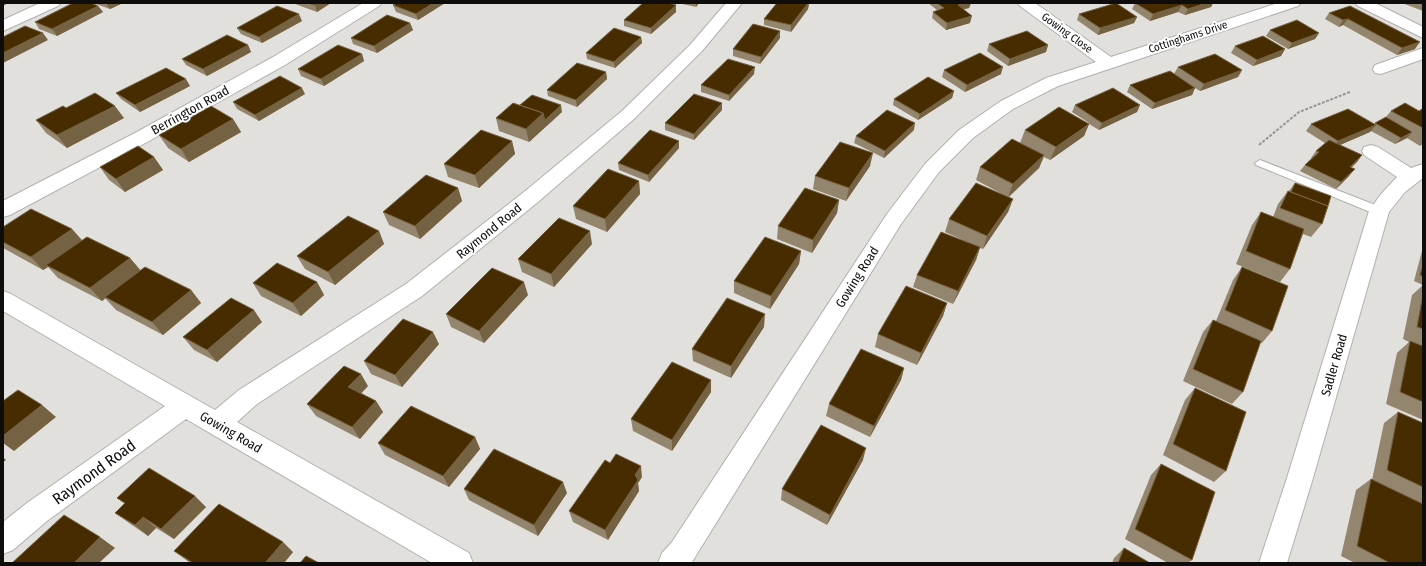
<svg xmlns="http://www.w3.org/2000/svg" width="1426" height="566" font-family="'Fira Sans Condensed',sans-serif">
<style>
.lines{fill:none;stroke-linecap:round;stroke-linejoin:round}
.service-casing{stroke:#b2b0ae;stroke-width:2}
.minor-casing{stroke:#b2b0ae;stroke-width:2}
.path{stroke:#979593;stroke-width:2;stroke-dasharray:3 1.5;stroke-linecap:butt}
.service{fill:#fff;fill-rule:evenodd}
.minor{fill:#fff;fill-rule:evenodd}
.wall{fill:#94866e}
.shaded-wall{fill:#756242}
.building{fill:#462c00;stroke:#756242}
.labels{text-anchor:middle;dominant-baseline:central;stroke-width:4;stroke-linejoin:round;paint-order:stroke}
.far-street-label{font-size:11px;fill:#0e0d0c;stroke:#fff}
.street-label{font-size:13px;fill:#0e0d0c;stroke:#fff}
.near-street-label{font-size:16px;fill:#0e0d0c;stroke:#fff}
</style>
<rect width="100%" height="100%" fill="#e2e0dd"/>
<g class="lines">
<g class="service-casing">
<path id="service" d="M1260,160l123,48 2,3 -2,3h-8l-119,-49 -1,-2z"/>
</g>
<g class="minor-casing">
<path id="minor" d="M40,3h21l-3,3 -55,25v-11z
M363,3h19l-3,3 -94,59 -136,76 -139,74 -7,2v-16l132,-68 138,-76z
M726,3h16l-40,48 -68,68 -96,83 -116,94 -165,108 -20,18 232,131 4,10h-41l-246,-144 -139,102 -34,29 -10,4v-32l24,-19 138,-97 -162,-95v-20l8,3 204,116 24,-20 167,-106 118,-92 98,-81 68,-66z
M1017,3h18l76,54 167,-54h23l-3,3 -240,80 -45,23 -40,29 -34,34 -38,52 -209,338 -34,1 4,-10 10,-11 215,-328 38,-50 34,-34 42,-29 45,-23 50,-16 -76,-56z
M1355,3h20l48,24v11l-65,-32z
M1423,48v11l-42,15 -6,-1 -2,-4 2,-4z
M1371,145l7,2 33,21 12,-4v14l-18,14 -16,20 -76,266 -26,85h-28l28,-85 82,-267 12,-17 16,-17 -33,-22 -2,-4 2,-4z"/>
</g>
<path class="path" d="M1259,145l40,-33 51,-20"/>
<use href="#service" class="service"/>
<use href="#minor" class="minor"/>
</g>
<path class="wall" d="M93,3h30l-13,6z
M294,3h37l-14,9 -22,-8z
M445,3l-27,17 -22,-8 -3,-7z
M678,3h21l-3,4z
M777,3h32l-1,6 -17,23 -27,-7v-6z
M928,3h43l-2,5 -5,1 6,14 -24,7 -14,-12 1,-6 4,-2z
M1135,3h78l-2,4 -26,8 -7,-3 -28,9 -18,-12z
M1402,3h21v8z
M676,5v7l-25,22 -27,-8v-6z
M98,6l5,6 -46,24 -18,-7 -4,-7z
M1350,6l65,43 -18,6 -54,-30 -4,2 -14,-8 4,-6z
M1079,14l58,3 -3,6 -36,12 -21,-15z
M302,21l-40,22 -21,-9 -4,-6z
M410,23l3,7 -36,23 -24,-9 -2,-6z
M1270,30l49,3 -4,6 -27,10 -22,-13z
M641,37l1,6 -27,25 -28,-9 -1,-6z
M780,38l-20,26 -27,-8v-7z
M989,44l59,1 -2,7 -38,14 -21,-15z
M248,45l3,7 -44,24 -21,-11 -4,-6z
M1235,46l50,3 -4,7 -28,10 -22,-13z
M362,54l2,7 -40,25 -23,-10 -3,-7z
M1178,67l64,3 -4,7 -38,14 -5,-3 -3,7 -40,14 -25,-17 3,-7 44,-11z
M944,70l57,4 -36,18 -23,-15z
M606,72l1,7 -30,28 -29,-11 -1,-6z
M754,74l-25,27 -28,-9v-7z
M190,86l-50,26 -19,-13 -5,-6z
M954,91l-2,7 -34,22 -25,-15 1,-6z
M305,94l-46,27 -22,-12 -4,-7z
M520,105l42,7 -33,30 -30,-11 -3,-13z
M1075,105h65l-3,7 -38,18 -10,-6 -5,12 -34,24 -6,-3 -5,11 -30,29 4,2 -5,13 -25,37 -3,-1 -4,12 -23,44 -40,-17 4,-12 46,-35 -18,-8 4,-13 55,-24 -28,-15 4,-13 40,-24 5,-13 64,-7 -17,-11z
M66,108l58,10 -57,30 -21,-15 -10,-13z
M722,110l-28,30 -29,-10v-7z
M1423,110v34l-3,2 -13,-8 -12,6 -24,-13 -1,1 -30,13 22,10 -5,7 -6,6 -2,8 -13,13 -36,-18 5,-6 7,-7h-1l5,-7 9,-8 -19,-12 5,-7h63l12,-7 5,-6h28z
M233,119l8,13 -52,30 -21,-14 -9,-13z
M914,130l-30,28 -30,-15 2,-7z
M512,141l3,13 -36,34 -31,-11 -4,-13z
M679,148l-30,34 -30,-12 -1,-7z
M154,157l9,13 -38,22 -16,-12 -9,-13z
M870,166l-24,35 -33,-12 2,-13z
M639,181l1,13 -33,38 -31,-13 -3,-13z
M1295,183l27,41 -11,13 -8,-3 -13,35 -10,13 -44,-18 16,-39 9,-13 12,5 5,-13 10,-13h1z
M458,188l4,13 -42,38 -31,-14 -6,-13z
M839,200l-2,13 -25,40 -35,-14 1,-13z
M3,227l69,2 10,11 48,18 10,12 51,20 10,13 -38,32 -47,-25 -11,-12 -3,3 -44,-23 -10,-11 -5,3 -40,-22z
M379,231l5,13 -49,41 -30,-16 -8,-13z
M592,244l-38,43 -32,-15 -4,-13z
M1423,250v170l-37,-16 11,-51 12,-11 -6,-3 9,-44 11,-10 -9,-4 8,-30z
M801,251l-2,13 -29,45 -36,-16v-12z
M1242,267l30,64 -10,12h-2l-17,49 -11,12 -49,-23 20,-49 10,-12 3,1 17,-41z
M317,282l7,13 -23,21 -40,-20 -8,-13z
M528,295l-44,48 -33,-16 -5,-13z
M947,303l-4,13 -26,49 -42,-18 3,-13z
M262,322l-45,40 -23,-12 -11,-13z
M764,327l-33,51 -38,-17 -1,-12z
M439,344l-37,43 -31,-13 -7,-13z
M904,368l-3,12 -31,57 -44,-21 3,-12z
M711,380v12l-39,59 -39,-20 -2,-12z
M368,386l-7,7 15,8 7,11 -23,27 -44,-23 -9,-12z
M1195,388l31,83 -12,11 -51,-27 22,-55z
M1398,412l25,11v136l-1,4h-67l-14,-7 15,-66 15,-11 1,1 12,-57z
M475,437l5,12 -31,38 -64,-32 -7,-12z
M863,460l-36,65 -46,-25 1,-11z
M1161,464l31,96 -4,3h-20l-43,-24 26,-64z
M642,477l-4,6 1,8 -31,49 -35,-18 -4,-11z
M464,489l103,4 -29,43 -69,-36z
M117,498l89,9 -32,32 -18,-11 -8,8 -19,-13 -14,-10 10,-9z
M1124,548l26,15h-38l2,-5z
M174,551l119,1 -9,11h-94z"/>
<path class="shaded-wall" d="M3,3h5l-5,3z
M106,3h17l-13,6z
M318,3h13l-14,9 -2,-7z
M433,3h12l-27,17 -2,-6z
M696,3h3l-3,4z
M808,3h1l-1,6 -17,23v-7z
M965,3h6l-2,5 -13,3 2,-6z
M1206,3h7l-2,4 -26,8 3,-6z
M676,5v7l-25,22v-6z
M1182,5l-4,7 -28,9 3,-7z
M98,6l5,6 -46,24 -5,-7z
M299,14l3,7 -40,22 -3,-6z
M972,16l-2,7 -24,7 1,-7z
M1137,17l-3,6 -36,12 2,-7z
M1348,19l-5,6 -4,2 4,-7z
M410,23l3,7 -36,23 -3,-7z
M780,31v7l-20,26 1,-7z
M43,33l5,7 -45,23v-10z
M1319,33l-4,6 -27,10 4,-6z
M641,37l1,6 -27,25 -1,-6z
M1420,42l-5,7 -18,6 5,-7z
M248,45l3,7 -44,24 -4,-7z
M1048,45l-2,7 -38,14 2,-7z
M1285,49l-4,7 -28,10 4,-6z
M362,54l2,7 -40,25 -3,-7z
M755,67l-1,7 -25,27v-6z
M1003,67l-2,7 -36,18 2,-7z
M1242,70l-4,7 -38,14 4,-7z
M606,72l1,7 -30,28 -1,-7z
M186,79l4,7 -50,26 -5,-7z
M302,88l3,6 -46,27 -4,-6z
M1195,88l-3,7 -40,14 3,-6z
M954,91l-2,7 -34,22 2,-6z
M722,103v7l-28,30v-6z
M561,105l1,7 -33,30 -3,-13 17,-16z
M1140,105l-3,7 -38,18 3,-7z
M115,106l9,12 -57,30 -10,-13z
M233,119l8,13 -52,30 -8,-13z
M915,123l-1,7 -30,28 1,-7z
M1089,124l-5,12 -34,24 6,-13z
M1376,125l-6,7 -37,16 5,-7z
M1412,132l-5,6 -12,6 6,-6z
M512,141l3,13 -36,34 -4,-13z
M679,141v7l-30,34 -1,-7z
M873,153l-3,13 -24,35 3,-13z
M1044,155l-5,13 -31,29 5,-13z
M1362,155l-5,7 -13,12 6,-7z
M154,157l9,13 -38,22 -9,-13z
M1355,169l-6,7 -13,13 5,-7z
M639,181l1,13 -33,38 -2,-13z
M458,188l4,13 -42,38 -5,-13z
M1013,199l-5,13 -25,37 4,-13z
M839,200l-2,13 -25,40 1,-13z
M72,229l11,13 -37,23 2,2 -5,3 -12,-13z
M379,231l5,13 -49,41 -7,-13z
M590,231l2,13 -38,43 -3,-13z
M980,247l-4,13 -23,44 5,-13z
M801,251l-2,13 -29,45 1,-13z
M130,258l11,13 -39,30 -12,-13z
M317,282l7,13 -23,21 -8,-13z
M524,282l4,13 -44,48 -5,-12z
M191,290l10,13 -38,32 -11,-13z
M947,303l-4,13 -26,49 4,-12z
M254,310l8,12 -45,40 -10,-12z
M765,314l-1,13 -33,51v-12z
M433,332l6,12 -37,43 -7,-12z
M904,368l-3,12 -31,57 4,-11z
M361,374l7,12 -12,13 -8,-12z
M711,380v12l-39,59v-11z
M376,401l7,11 -23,27 -8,-12z
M42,405l14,12 -42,34 -11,-8v-7z
M475,437l5,12 -31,38 -6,-11z
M866,448l-3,12 -36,65 3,-10z
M3,457l3,3 -3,2z
M641,466l1,11 -4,6 1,8 -31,49 -3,-10 30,-55z
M563,482l4,11 -29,43 -4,-11z
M195,496l11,11 -32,32 -13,-10z
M143,517l13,11 -8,8 -13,-11z
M100,537l15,11 -16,15h-25z
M283,542l10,10 -9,11h-19z"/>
<path class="building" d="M73,3h18l7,3 -46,23 -17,-7z
M308,3h10l-3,2z
M397,3h36l-17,11 -23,-9z
M643,3h25l8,2 -25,23 -27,-8z
M777,3h31l-17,22 -27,-6z
M937,3h28l-7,2 14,11 -25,7 -14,-11 11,-4z
M1116,3l21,14 -37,11 -21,-14z
M1135,3h71l-18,6 -6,-4 -29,9z
M277,6l22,8 -40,23 -22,-9z
M1350,6l70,36 -18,6 -54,-29 -5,1 -14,-7z
M387,15l23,8 -36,23 -23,-8z
M1297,20l22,13 -27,10 -22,-13z
M753,24l27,7 -19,26 -28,-8z
M25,26l18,7 -40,20v-16z
M614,28l27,9 -27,25 -28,-9z
M1027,31l21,14 -38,14 -21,-15z
M227,35l21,10 -45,24 -21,-10z
M1263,36l22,13 -28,11 -22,-14z
M338,45l24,9 -41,25 -23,-10z
M980,53l23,14 -36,18 -23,-15z
M1215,54l27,16 -38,14 -26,-17z
M728,59l27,8 -26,28 -28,-10z
M577,63l29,9 -30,28 -29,-10z
M166,68l20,11 -51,26 -19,-12z
M1170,71l25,17 -40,15 -25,-18z
M280,76l22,12 -47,27 -22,-13z
M928,77l26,14 -34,23 -26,-15z
M1113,88l27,17 -38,18 -27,-18z
M95,93l20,13 -58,29 -21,-15 27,-14 3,2z
M694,94l28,9 -28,31 -29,-11z
M532,95l29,10 -16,15 -2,-7 -23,-8z
M513,103l30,10 -17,16 -30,-11z
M1405,103l14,8 3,-2 1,1v18l-32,-17z
M211,106l22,13 -52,30 -22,-14z
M1059,107l30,17 -33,23 -31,-17z
M1348,109l28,16 -38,16 -27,-17z
M887,110l28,13 -30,28 -29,-15z
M1386,117l26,15 -11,6 -26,-15z
M481,130l31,11 -37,34 -31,-11z
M650,130l29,11 -31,34 -30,-12z
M1012,139l32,16 -31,29 -33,-17z
M1329,140l33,15 -12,12 5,2 -14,13 -36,-17 14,-13 -3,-1z
M840,142l33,11 -24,35 -34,-12z
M138,146l16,11 -38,22 -16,-12z
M608,169l31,12 -34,38 -32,-13z
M426,175l32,13 -43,38 -32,-14z
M976,183l37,16 -26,37 -38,-17z
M1295,183l36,13 -3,10 -37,-14z
M805,188l34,12 -26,40 -35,-14z
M1288,191l40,15 -6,18 -42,-16z
M31,209l41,20 -41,28 -28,-15v-15z
M1261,212l43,17 -14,40 -44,-18z
M348,216l31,15 -51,41 -31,-16z
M559,218l31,13 -39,43 -33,-15z
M941,232l39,15 -22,44 -41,-16z
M87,237l43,21 -40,30 -44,-23z
M765,237l36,14 -30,45 -37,-15z
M277,263l40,19 -24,21 -40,-20z
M1423,265v11l-3,-1z
M145,267l46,23 -39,32 -47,-25z
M1242,267l46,19 -16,45 -47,-21z
M492,268l32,14 -45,49 -33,-17z
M906,286l41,17 -26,50 -43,-19z
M1423,294v35l-6,-2z
M231,298l23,12 -47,40 -24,-13z
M727,298l38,16 -34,52 -39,-17z
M403,319l30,13 -38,43 -31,-14z
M1213,320l48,21 -18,51 -50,-23z
M1410,341l13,5v56l-23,-10z
M861,349l43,19 -30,58 -45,-22z
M672,362l39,18 -39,60 -41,-21z
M344,366l17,8 -13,13 28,14 -24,26 -45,-23z
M1195,388l51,24 -20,59 -53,-27z
M18,390l24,15 -39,31v-35z
M411,406l64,31 -32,39 -65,-33z
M1398,412l25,11v64l-36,-17z
M821,425l45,23 -36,67 -48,-26z
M494,449l69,33 -29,43 -70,-36z
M616,454l25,12 -6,9 3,5 -33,50 -36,-19 36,-51 5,3z
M1161,464l54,28 -23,68 -57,-31z
M149,468l46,28 -34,33 -18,-12 -8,8 -20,-12 10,-10 -8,-5z
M1371,479l52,25v55l-1,4h-32l-33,-17z
M219,504l64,38 -18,21h-72l-19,-12z
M64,515l36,22 -26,26h-62z
M1124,548l26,15h-32z
M306,556l13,7h-19z"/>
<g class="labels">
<g class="far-street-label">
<text transform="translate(1067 33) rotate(36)">Gowing Close</text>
<text transform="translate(1188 37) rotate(-18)">Cottinghams Drive</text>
</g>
<g class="street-label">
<text transform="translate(190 110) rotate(-29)">Berrington Road</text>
<text transform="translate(489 231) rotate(-39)">Raymond Road</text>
<text transform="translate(857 277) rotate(-58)">Gowing Road</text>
<text transform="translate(1334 365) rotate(-74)">Sadler Road</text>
<text transform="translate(231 432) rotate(30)">Gowing Road</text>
</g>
<g class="near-street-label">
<text transform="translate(94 472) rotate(-36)">Raymond Road</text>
</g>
</g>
<rect width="1426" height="566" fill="none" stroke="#0e0d0c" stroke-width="8"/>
</svg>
